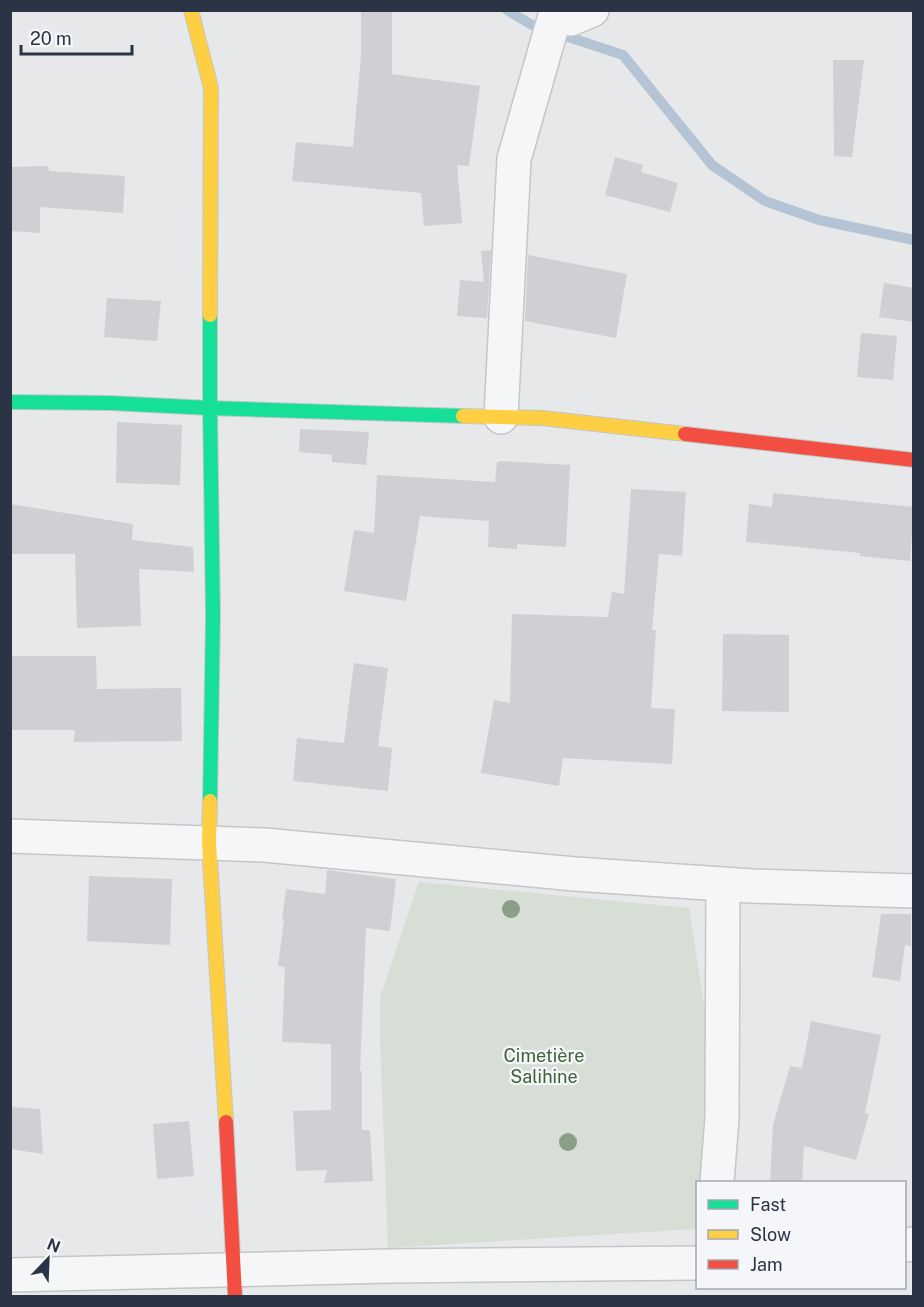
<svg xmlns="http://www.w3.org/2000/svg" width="924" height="1307" font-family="'Public Sans',sans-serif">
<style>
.green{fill:#d6ded6}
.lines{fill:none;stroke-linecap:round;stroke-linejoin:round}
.stream{stroke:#b4c4d5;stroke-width:10}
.building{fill:#ced0d3}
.street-casing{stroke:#c4c6c8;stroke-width:36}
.fast-casing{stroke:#c4c6c8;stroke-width:16}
.slow-casing{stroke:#c4c6c8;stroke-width:16}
.jam-casing{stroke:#c4c6c8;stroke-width:16}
.street{stroke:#f5f6f7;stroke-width:33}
.fast{stroke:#16e098;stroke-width:14}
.slow{stroke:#ffcf43;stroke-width:14}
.jam{stroke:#f24e42;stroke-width:14}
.tree{fill:#8a9e88}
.labels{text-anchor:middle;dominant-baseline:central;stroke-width:4.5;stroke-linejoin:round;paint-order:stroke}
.park-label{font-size:18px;fill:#3f6138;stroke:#f4f6f9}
</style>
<rect width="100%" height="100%" fill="#e6e8ea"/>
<path class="green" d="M419,882l270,26 19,121 -7,153h-3l-1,47 -309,19 -8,-210v-41z"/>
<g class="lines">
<path class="stream" d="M507,10l25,15 91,30 89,110 53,36 54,19 95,20"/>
</g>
<path class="building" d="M361,10h31v64l88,12 -11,80 -12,-1 5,58 -38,3 -3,-33 -129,-12 4,-39 57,5 8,-92z
M833,60h31l-12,97 -18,-1z
M615,157l28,8 -2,7 37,11 -8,29 -65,-17z
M48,166l1,5 76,5 -2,37 -83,-6v26l-30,-2v-64z
M491,250l-4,68 -30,-2 3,-36 24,2 -3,-31z
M528,255l99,19 -11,64 -91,-17z
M884,283l30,5v34l-35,-5z
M107,298l54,3 -4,40 -53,-4z
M861,333l36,3 -4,44 -36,-3z
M117,422l65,3 -2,60 -64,-2z
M300,429l69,3 -3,33 -34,-3v-7l-33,-3z
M500,461l70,4 -4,82 -49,-3v5l-29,-2 1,-26 -69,-5 -14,85 -62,-10 10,-61 20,3 3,-58 118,7 2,-20h3z
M631,489l55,3 -4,64 -23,-2 -7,76h4l-5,78 24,1 -3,55 -109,-6 -4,28 -78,-13 13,-73 16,3 2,-89 96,3 4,-25 12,2z
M773,493l141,14 -4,54 -50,-5v-3l-114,-11 3,-38 23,3z
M10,504l123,20 -1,16 61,7 1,25 -55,-3 2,57 -64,2 -2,-74h-65z
M723,634l66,1v77l-67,-1z
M10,656h86l1,33 84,-1 1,53 -108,1 1,-12h-65z
M354,663l34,5 -10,78 14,2 -4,43 -95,-10 4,-43 47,5z
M327,870l69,9 -6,52 -24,-3 -6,143h2v59h8l3,51 -49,2 3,-13 -31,1 -3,-60 38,-1v-66l-49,-2 3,-75 -7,-1 6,-46h-2l4,-31 39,5z
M89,876l83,3 -2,66 -83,-4z
M881,914h30v32l-6,-1 -5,36 -28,-4z
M811,1021l70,14 -16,78 4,1 -13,46 -52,-14 -2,36h-32l3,-57 17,-59 12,2z
M10,1107l30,2 3,45 -33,-5z
M189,1121l5,55 -37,3 -4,-55z"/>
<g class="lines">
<g class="street-casing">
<path id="street" d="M501,417l13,-258 42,-147 15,7 21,-9
M10,836l254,9 311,29 177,12 162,5
M717,1182l5,-64 1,-234
M904,1245l10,-1
M10,1275l379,-9 309,-3"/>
</g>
<g class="fast-casing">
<path id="fast" d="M10,402l100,1 100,5 253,8
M210,801l3,-185 -3,-208v-93"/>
</g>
<g class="slow-casing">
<path id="slow" d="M191,10l20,78 -1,227
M463,416l79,2 143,16
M210,801l-1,42 17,279"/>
</g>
<g class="jam-casing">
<path id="jam" d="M685,434l229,26
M226,1122l9,174"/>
</g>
<use href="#street" class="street"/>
<use href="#fast" class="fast"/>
<use href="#slow" class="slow"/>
<use href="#jam" class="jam"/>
</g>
<g class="tree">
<circle cx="511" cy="909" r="9"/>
<circle cx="568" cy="1142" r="9"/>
</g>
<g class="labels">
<g class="park-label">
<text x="544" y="1055">Cimetière<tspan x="544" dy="21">Salihine</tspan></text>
</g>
</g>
<rect width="924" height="1307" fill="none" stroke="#2b3445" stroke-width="24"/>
<rect x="696" y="1181" width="210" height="108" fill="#f4f6f9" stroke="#a4a8b1" stroke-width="1.5"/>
<rect x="708" y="1200" width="30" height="9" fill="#16e098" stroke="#a4a8b1" stroke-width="1.5"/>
<text x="750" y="1211" font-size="18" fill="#2b3445">Fast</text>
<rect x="708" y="1230" width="30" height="9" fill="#ffcf43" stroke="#a4a8b1" stroke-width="1.5"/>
<text x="750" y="1241" font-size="18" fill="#2b3445">Slow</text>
<rect x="708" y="1260" width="30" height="9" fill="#f24e42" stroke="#a4a8b1" stroke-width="1.5"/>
<text x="750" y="1271" font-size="18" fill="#2b3445">Jam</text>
<g transform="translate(48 1259) rotate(23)" stroke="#f4f6f9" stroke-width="4.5" paint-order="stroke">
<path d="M0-4.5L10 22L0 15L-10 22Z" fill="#2b3445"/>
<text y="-9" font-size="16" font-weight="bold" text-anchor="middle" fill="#2b3445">N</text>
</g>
<path d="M21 45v9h111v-9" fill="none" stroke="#2b3445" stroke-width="3"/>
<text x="30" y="45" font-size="18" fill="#2b3445" stroke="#f4f6f9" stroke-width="4.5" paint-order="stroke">20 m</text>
</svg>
